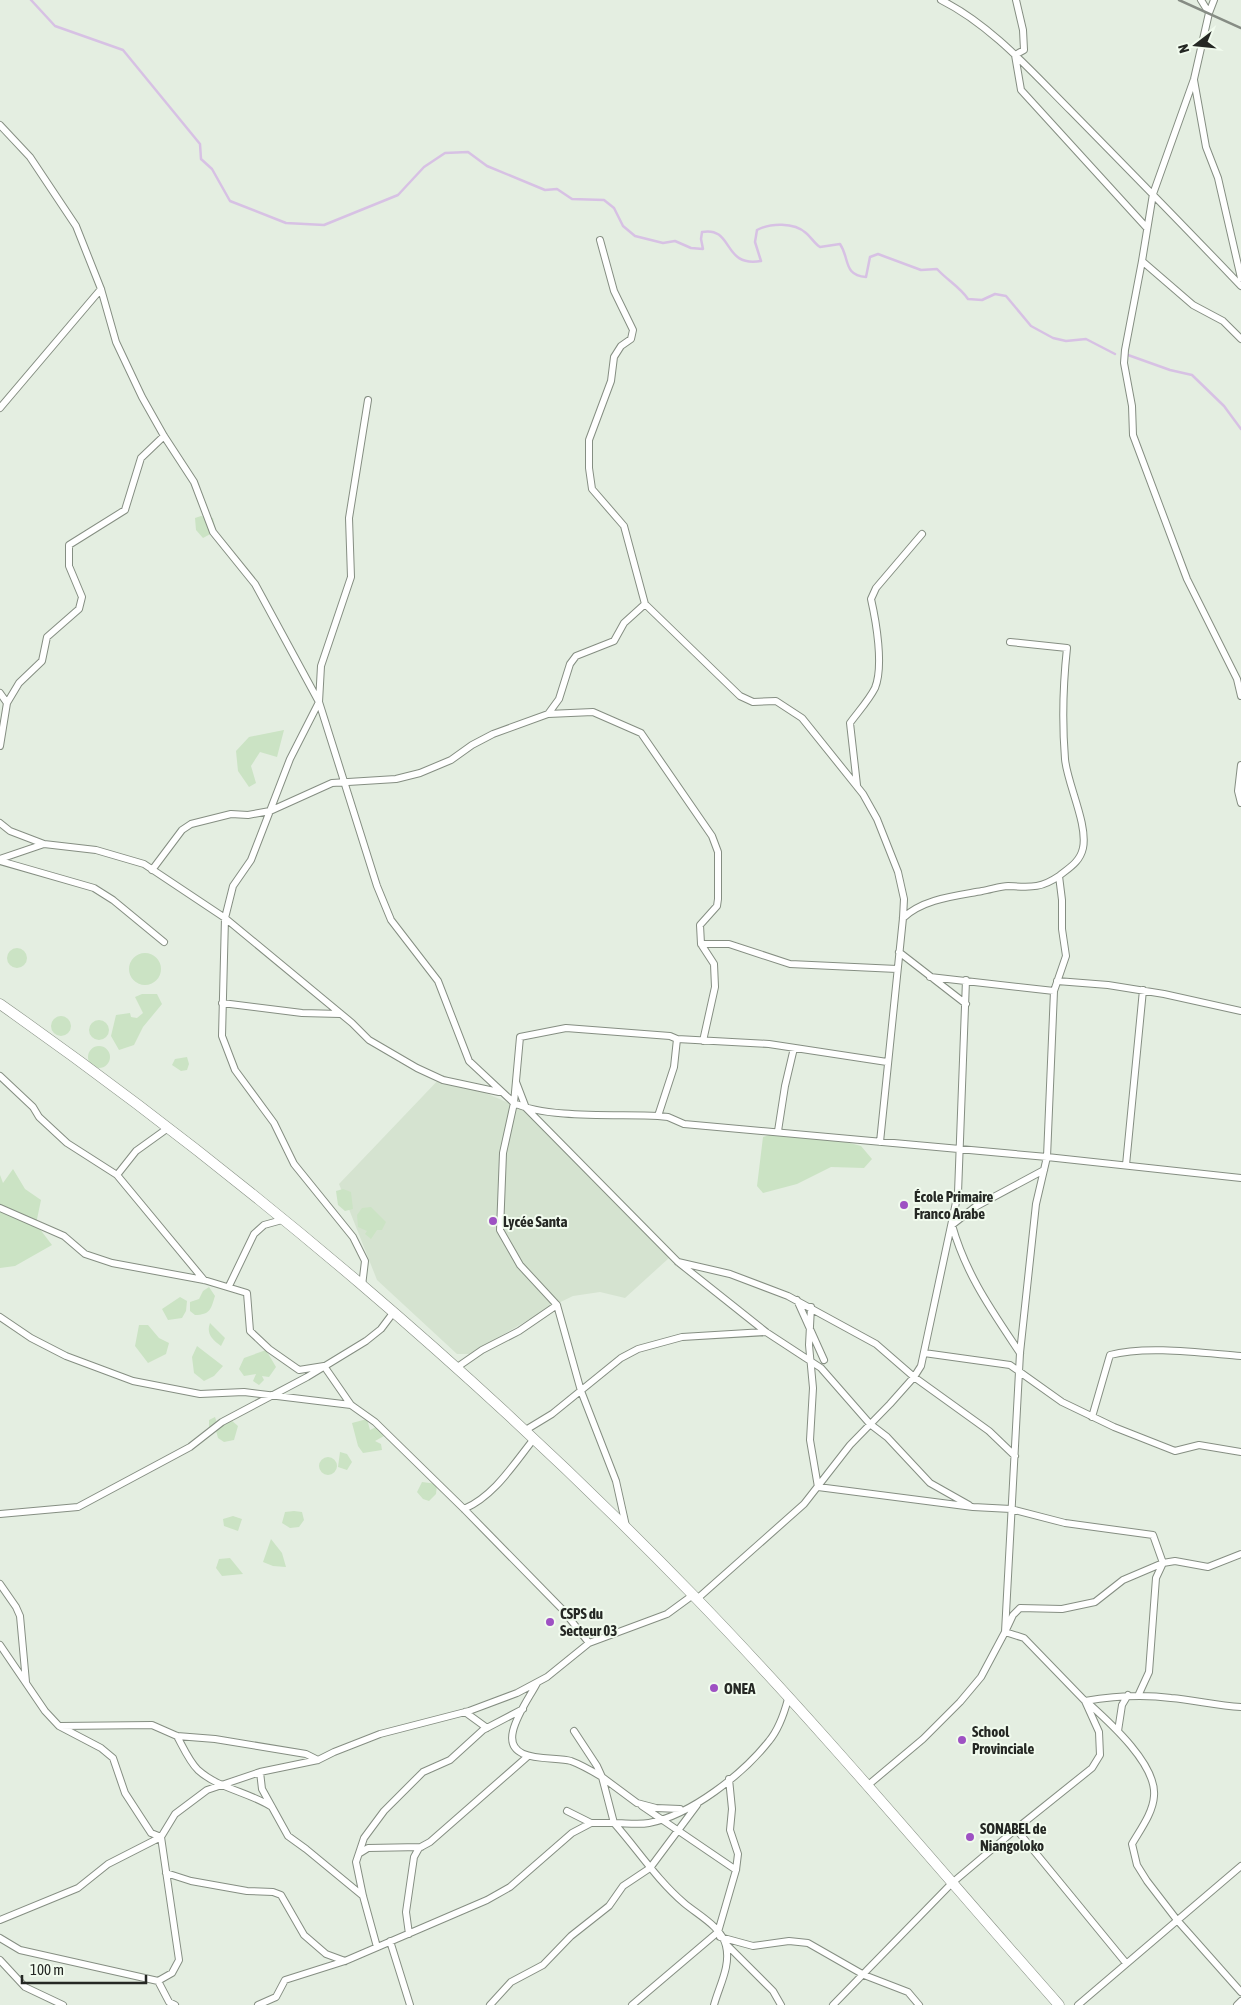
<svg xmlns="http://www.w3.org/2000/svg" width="1241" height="2005" font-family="'Asap Condensed',sans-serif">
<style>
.built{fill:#d5e3d0}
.green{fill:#cbe3c4}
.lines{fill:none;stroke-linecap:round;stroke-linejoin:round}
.stream{stroke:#d7c1e4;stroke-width:2.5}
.minor-casing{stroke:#858e82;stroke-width:8}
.trunk-casing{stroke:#858e82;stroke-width:11}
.minor{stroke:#fff;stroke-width:6}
.trunk{stroke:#fff;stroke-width:10}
.rail{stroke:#868c84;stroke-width:2.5}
.poi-dot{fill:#9e51c3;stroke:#f1fbee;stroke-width:2}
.labels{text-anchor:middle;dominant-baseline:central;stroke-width:4;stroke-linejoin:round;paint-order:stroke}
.poi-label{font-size:15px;font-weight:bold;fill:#252824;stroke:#f1fbee;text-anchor:start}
</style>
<rect width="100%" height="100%" fill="#e4eee1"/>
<path class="built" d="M443,1075l80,34 146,149 -44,40 -25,-6 -27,4 -23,11 -80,47h-13l-80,-74 -38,-96z"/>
<path class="green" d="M201,516l12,2 3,13 -13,7 -7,-8 -1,-12z
M284,730l-7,27 -17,-5 -9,14 5,17 -7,4 -11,-16 -2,-20 13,-14z
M7 958a10 10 0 1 1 20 0a10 10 0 1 1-20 0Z
M129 969a16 16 0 1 1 32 0a16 16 0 1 1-32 0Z
M142,994h15l5,10 -19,23 -9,18 -15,5 -8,-14 5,-21 14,-2 1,4 6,1 6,-5 -8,-16z
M51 1026a10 10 0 1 1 20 0a10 10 0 1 1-20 0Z
M89 1030a10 10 0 1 1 20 0a10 10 0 1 1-20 0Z
M88 1057a11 11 0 1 1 22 0a11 11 0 1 1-22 0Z
M187,1057l2,7 -2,6 -6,1 -9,-6 3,-6z
M773,1134l69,7 19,5 11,13 -8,9 -33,-1 -34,17 -34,9 -6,-7 6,-49z
M13,1169l12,20 16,11 -5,24 16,21 -37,21 -15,2v-93l3,8z
M343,1189l8,3 2,17 -8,2 -7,-6 -2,-14z
M371,1207l15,15 -4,8h-5l-6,9 -6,-5 2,-3 -9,-4 -1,-12 5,-7z
M209,1287l6,9c-4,13 -5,19 -20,19l-5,-4v-9l9,-3 4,-8z
M180,1297l7,4 -1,10 -4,7 -14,2 -6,-11z
M210,1323l15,15 -4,8c-9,-6 -15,-13 -11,-23z
M139,1325h9l11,13 10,5 -3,11 -18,9 -13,-17z
M197,1346l26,20 -9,10 -10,5 -10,-8 -2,-16z
M266,1350l10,17 -7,10 -7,-1 2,4 -5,5 -6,-4 3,-7 -12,2 -5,-7 5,-11z
M215,1417l2,6 14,-3 7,6 -4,14 -10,2 -6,-4 -3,-11 -6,1v-8z
M367,1419l3,11 6,-3 6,2 2,7 -9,5 6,3 1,6 -19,3 -5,-7 -6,-23z
M340,1452l7,2 5,8 -5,8 -9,-3z
M319 1466a9 9 0 1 1 18 0a9 9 0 1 1-18 0Z
M422,1482l15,2 -1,10 -7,7 -6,-2 -6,-7z
M294,1511l8,1 2,8 -5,7 -9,1 -8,-5 3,-11z
M233,1516l9,3 -4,12 -14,-5 -1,-7z
M271,1539l11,14 4,14 -13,-1 -10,-4z
M230,1558l13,16 -21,2 -6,-8 3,-9z"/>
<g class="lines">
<path class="stream" d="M31,0l24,26 68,24 77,94 1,15 11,10 18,32 56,22 38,2 74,-30 26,-28 21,-14 23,-1 19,14 58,24 12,-1 15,10 32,1 10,8 9,18 12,10 28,7 12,-2 16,7 12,1 -2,-10 1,-7c32,-6 20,36 59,29l-6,-19 2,-12c13,-7 37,-8 49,3 5,4 8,10 14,14l20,-3c10,15 3,31 26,33l4,-20 8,-3 43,16 16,-1c10,11 23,18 31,30l14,1 13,-6 11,2 25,30 22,12 13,3 20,-2 29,15
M1128,355l42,15 22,5 32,31 17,23"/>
<g class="minor-casing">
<path id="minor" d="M941,0c50,25 90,71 130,111 57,58 114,116 170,175
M1016,0l7,30 1,20 -9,5 6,35 125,137
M1201,0l8,13
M1194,80l12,67 12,31 23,100
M0,125l30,32 46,69 25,63 15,53 26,55 22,39 30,46 19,50 42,52 64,118 58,184 14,34 47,61 31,80 45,42 -11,50 -3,77 20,35 37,40 24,86 35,90 10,45
M600,240l14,51 19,39 -2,9 -10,7 -7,11 -3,24 -22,59v28l3,21 32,37 21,78 95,92 13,6 23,-1 26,17 61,76 14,25 21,53 6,27 -1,19 -23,224
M1142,261l11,-67 41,-115 15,-66 5,-13
M1241,339l-18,-18 -30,-16 -51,-44 -17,89 -1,13 8,43 1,29 54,144 50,100 4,17
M0,408l101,-119
M0,693l7,10
M548,714l45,-2 48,21 71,103 6,16v47l-1,7 -17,19 1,19 13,20 1,23 -12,54
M0,746l7,-43 12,-20 23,-22 5,-24 32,-28 3,-12 -13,-31v-21l56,-35 16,-52 23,-22
M1241,765l-3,26 3,12
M857,785l-7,-62c8,-11 19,-23 25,-35 9,-22 1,-67 -4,-89l5,-11 46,-54
M0,823l10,8 34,13
M0,859l44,-15 52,6 48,14 81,54 127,105 17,17 48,28 26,12 56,12
M0,861l94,27 19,12 51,42
M152,870l30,-40 9,-6 40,-10 17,1 22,-4 62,-28 64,-4 24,-6 31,-13 21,-15 21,-11 55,-20 11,-15 11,-35 6,-8 38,-15 10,-18 21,-19
M903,918c20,-19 52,-22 79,-27 8,-1 18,-5 26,-5 22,1 32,3 51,-10
M701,944h28l61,20 107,5
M899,952l67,52
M930,977l124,14
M1057,981l51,4 56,9 77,17
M222,1003l80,10 38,1
M887,1062l-118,-18 -92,-5 -7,-3 -104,-8 -46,9 -6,66c34,16 104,11 144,13l10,1 16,7 363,33 194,21
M0,1076l33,31 6,10 28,26 50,32 87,105
M516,1082l10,26 152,154 88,70
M658,1116l16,-49 3,-28
M778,1131l7,-45 9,-38
M1126,1165l17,-175
M117,1175l19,-24 32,-23
M0,1208l64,28 21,18 27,9 92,17 43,13 3,38 19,18 30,21 25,-4 27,39 24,17 89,87 98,100 27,34
M678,1262l52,12 58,22 88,48 38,33 75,54 26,25
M229,1286l25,-52 10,-9 18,-5
M362,1286l3,-25 -12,-24 -59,-73 -20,-41 -39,-53 -13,-34 3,-118 8,-32 18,-26 39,-101 29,-57 2,-36 30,-89 -2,-59 19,-118
M797,1300l27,60
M811,1307l-2,38 4,43 -3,52 8,47 155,20 38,2 54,14 88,12 10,28 -7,15 -7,94 -11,24
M0,1317l31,21 35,18 67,25 67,13 44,-2 107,13
M924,1353l86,12 52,37 52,25 61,24 24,-6 42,7
M1020,1353c-28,-42 -54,-78 -68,-128l23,-18 69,-37
M456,1368l26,-18 37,-19 38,-26
M1092,1417l18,-62c36,-10 93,-2 131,1
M524,1431l28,-17 69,-56 17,-9 44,-12 84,-5 55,36 49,56 17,13 43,46 39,22
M464,1509c30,-13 49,-44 69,-69
M0,1514l78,-7 112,-60 32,-25 85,-45 59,-36 15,-12 12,-16
M0,1584l16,23 4,9 6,66
M697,1599l107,-95 46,-59 40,-41 24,-27 7,-11 37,-173 8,-213
M0,1645l45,66 14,15 42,22 12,10 12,35 26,40 10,4 18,123 -7,13 -14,8 11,21 6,3
M537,1683c-8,15 -20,31 -24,48 -8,33 39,25 58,30 11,4 21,10 31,16l12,46c11,0 24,2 35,0 42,-8 94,-49 120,-82 10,-12 15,-27 19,-42
M1085,1701c29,-5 57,-7 86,-3 24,2 46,8 70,9
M1087,1702c21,19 70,62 67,94 -1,17 -14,34 -22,48l5,21 10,16 30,39 64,72
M465,1712l22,16
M60,1726l92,-1 25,11 38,3 91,15 12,6
M574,1731l23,35 5,11 35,26 19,5 24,1
M1118,1731l4,-26 6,-10
M177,1736c6,11 12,25 21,34 21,19 51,22 74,37
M260,1772l2,17 26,47 18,13 57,47
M867,1786l56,-47 37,-37 21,-25 24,-45 15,-279 16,-149 11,-47 7,-166 12,-35 -4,-27v-29l-3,-24c10,-8 21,-14 24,-28 5,-24 -16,-65 -18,-89 -3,-37 -2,-74 2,-111l-57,-6
M642,1806l94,64
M567,1811l24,12
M1016,1829l76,-61 8,-13 -1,-23 -14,-31 -61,-63 -19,-6 8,-17 7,-7 42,1 33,-7 28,-22 40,-17 12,-2 33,6 33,-13
M360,1853l8,-5 53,-1
M166,1873l25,8 56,10 26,1 8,3 23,40 22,19 19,7
M0,1920l78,-32 30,-24 53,-27 14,-23 32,-24 53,-18 58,-12 16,-8 46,-18 89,-23 48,-18 30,-16 42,-34 78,-29 26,-19
M409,1934l-3,-22 8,-55 5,-9 11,-6 97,-85
M720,1937l33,9 36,-5 19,2 56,32 44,17 11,13
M0,1938l20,12 138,31
M390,1941l20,64
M726,1944l47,47 8,14
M377,1947l-14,-51 -7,-34 8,-24 20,-27 39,-39 27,-12 33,-30 40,-21
M0,1960l25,27 38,18
M258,2005l18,-8 9,-17 60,-19 142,-61 23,-13 62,-54 19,-10h23c24,27 43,57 70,80 14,12 38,24 42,43 5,20 -7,40 -12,59
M490,2005l21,-23 32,-17 28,-29 38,-30 14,-20 27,-18 47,-63
M632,2005l86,-73 18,-62 2,-16 -8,-24 2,-21 -3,-30
M833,2005l119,-122 64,-54 110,134
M1078,2005l163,-139
M1237,2005l4,-4"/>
</g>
<g class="trunk-casing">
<path id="trunk" d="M0,1004c246,173 483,375 692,590 128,132 246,274 367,411"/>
</g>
<use href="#minor" class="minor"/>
<use href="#trunk" class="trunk"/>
<path class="rail" d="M1179,0l62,28"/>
</g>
<g class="poi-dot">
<circle cx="904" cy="1205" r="5"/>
<circle cx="493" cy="1221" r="5"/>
<circle cx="550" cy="1622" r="5"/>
<circle cx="714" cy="1688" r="5"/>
<circle cx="962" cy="1740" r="5"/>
<circle cx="970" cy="1837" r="5"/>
</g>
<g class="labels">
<g class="poi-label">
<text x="914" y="1196">École Primaire<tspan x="914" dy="17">Franco Arabe</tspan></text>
<text x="503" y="1221">Lycée Santa</text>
<text x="560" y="1613">CSPS du<tspan x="560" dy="17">Secteur 03</tspan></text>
<text x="724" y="1688">ONEA</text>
<text x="972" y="1731">School<tspan x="972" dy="17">Provinciale</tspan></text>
<text x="980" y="1828">SONABEL de<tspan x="980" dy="17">Niangoloko</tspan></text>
</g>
</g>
<g transform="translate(1196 45) rotate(254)" stroke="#f1fbee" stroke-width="4" paint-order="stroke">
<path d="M0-4L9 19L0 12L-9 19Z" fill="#252824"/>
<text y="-8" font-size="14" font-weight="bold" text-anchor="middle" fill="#252824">N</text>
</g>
<path d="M22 1975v8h124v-8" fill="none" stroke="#252824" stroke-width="2.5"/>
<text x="30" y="1975" font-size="15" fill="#252824" stroke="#f1fbee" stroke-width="4" paint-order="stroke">100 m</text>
</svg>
